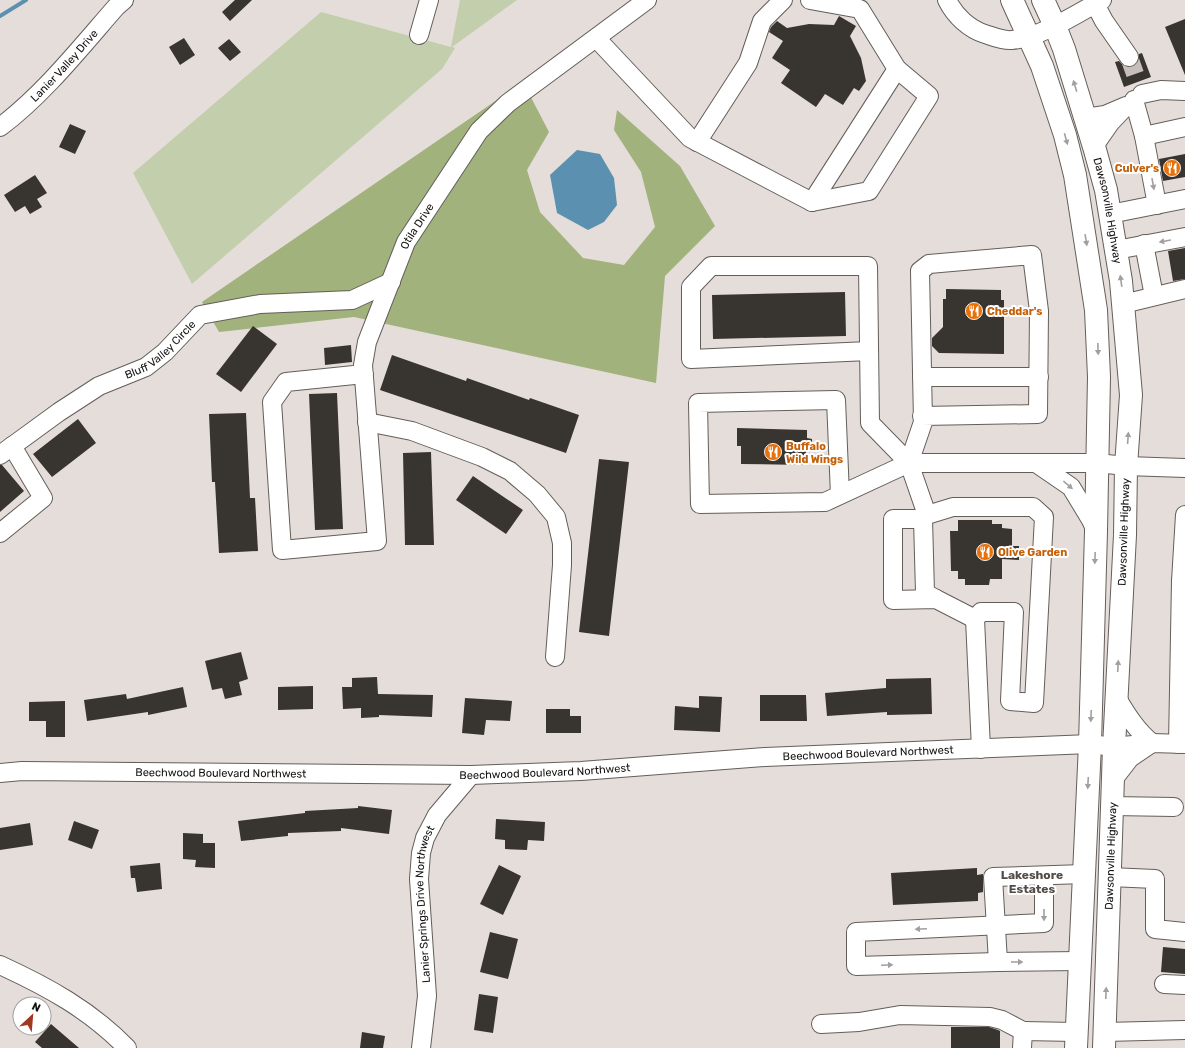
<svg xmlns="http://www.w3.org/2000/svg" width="1185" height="1048" font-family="Rubik,sans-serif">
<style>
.green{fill:#c3cfac}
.forest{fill:#a1b27d}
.water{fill:#5b90b0}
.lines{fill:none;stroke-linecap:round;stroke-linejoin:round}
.stream{stroke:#5b90b0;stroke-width:4}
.building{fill:#38342f}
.minor-tunnel{stroke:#c6bebb;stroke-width:18;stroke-dasharray:18 9;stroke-linecap:butt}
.minor-casing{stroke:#645e5a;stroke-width:20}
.major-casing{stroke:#645e5a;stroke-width:24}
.minor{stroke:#fff;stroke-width:18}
.major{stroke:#fff;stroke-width:22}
.oneway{fill:#a19f9f}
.labels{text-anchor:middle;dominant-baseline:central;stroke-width:4;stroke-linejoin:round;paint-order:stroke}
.street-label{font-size:11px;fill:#13100f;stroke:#fff}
.food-label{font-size:11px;font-weight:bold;fill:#c56008;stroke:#fff;text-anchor:start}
.neighbourhood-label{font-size:12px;font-weight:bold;fill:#514a47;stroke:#fff}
</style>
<rect width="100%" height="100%" fill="#e5ddd9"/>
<path class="green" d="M460,0h57l-65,47 3,1 -13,21 -250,215 -59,-111 188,-161 130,35z"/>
<path class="forest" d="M523,82l26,50 -22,38 13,42 43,46 41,7 31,-38 -14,-55 -27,-42 3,-20 63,56 35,60 -50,50 -9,107 -302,-66 -135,15 -17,-30z"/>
<path class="water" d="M577,150l23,4 14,24 3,27 -13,17 -16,8 -31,-17 -7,-38z"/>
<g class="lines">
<path class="stream" d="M0,16l26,-16"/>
</g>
<path class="building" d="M235,0h17l-22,21 -8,-9z
M839,16l17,10 -6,10 11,22 5,23 -7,10 -5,-3 -11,17 -18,-11 -9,13 -35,-24 9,-13 -18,-12 11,-17 -14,-9 2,-5 6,-6 10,7 22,-4 25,1z
M1185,19v56l-20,-48z
M184,38l11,17 -15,10 -11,-18z
M229,39l12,13 -11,9 -12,-13z
M1142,53l9,24 -27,10 -9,-25 4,-1 5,5 6,1 5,-2 3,-3 1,-8z
M70,124l16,7 -11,23 -16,-7z
M1185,154v23l-22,4 -4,-22z
M35,175l12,18 -10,6 5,8 -12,7 -5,-8 -10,6 -11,-17z
M1185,248v31l-12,2 -5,-30z
M946,289l55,1v10h3v54l-65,-1 -7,-7v-8l11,-11v-28h3z
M845,292l1,44 -133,3 -1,-44z
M253,326l24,18 -36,48 -25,-18z
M351,345l1,17 -27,3 -1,-17z
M392,355l74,26 1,-3 62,22 1,-2 49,17 -13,38 -186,-63z
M337,393l6,136 -28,1 -6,-136z
M246,413l4,85h5l3,53 -39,2 -4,-71h-3l-3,-68z
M78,419l18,24 -44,34 -19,-23z
M737,428l70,2v8l5,1v11h-6v15l-65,-1v-18h-4z
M431,452l3,93h-29l-2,-92z
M599,459l30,3 -20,174 -30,-4z
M0,465h2l22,26 -24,21z
M473,476l50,34 -17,24 -50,-34z
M958,520h34v4h10v4l10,1v17h7v14l-17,-1v20h-12l-1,6h-24v-6h-7v-8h-7l-1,-40h8z
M241,652l7,27 -9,3 3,13 -17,4 -3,-11 -10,2 -7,-29z
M377,677l1,17 55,1 -1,22 -53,-2v2l-18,1v-10l-18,1 -1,-22h10v-9z
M931,678l1,36 -45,1v-3l-60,4 -2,-23 61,-5v-9z
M313,686v23l-35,1v-23z
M183,687l4,20 -39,8v-3l-61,9 -3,-21 42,-6 1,5z
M760,695h46l1,26h-47z
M699,696l23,1 -2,35 -46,-2 1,-24 24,2z
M465,698l47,3 -2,20 -24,-1 -2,15 -22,-2z
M65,701v36h-19v-16h-17v-19z
M546,709h24v7h11v17h-35z
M358,806l34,4 -3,24 -48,-6v3l-53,2v3l-47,5 -3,-20 67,-8v-2l53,-3z
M496,819l49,3 -1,19 -16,-1 -1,10 -22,-1v-9l-10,-1z
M74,821l25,9 -7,19 -24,-9z
M30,823l3,22 -33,5v-22z
M183,833l20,1v9h12v25l-20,-1 1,-7 -13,-1z
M160,863l2,26 -25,3 -2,-14h-4l-1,-12z
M499,865l22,11 -18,39 -23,-11z
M977,868v7l6,-1v18l-5,1v8l-85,4 -2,-32z
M490,932l28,7 -10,40 -28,-7z
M1163,947l22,2v25l-24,-2z
M479,994l19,3 -5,36 -19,-3z
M51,1024l28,24h-37l-7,-6z
M951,1027h38l9,3 2,1v17h-49z
M362,1032l23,4 -2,12h-23z"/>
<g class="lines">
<path class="minor-tunnel" d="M1129,57l9,25"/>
<g class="minor-casing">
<g id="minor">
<path d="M947,0c8,16 22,29 38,34 9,3 18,7 27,6 28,-2 66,-27 90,-40"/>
<path d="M1093,0l11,21 25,36"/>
<path d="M419,35l10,-35"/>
<path d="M596,38l94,100 122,64 85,-133 -37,-60 -50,-9"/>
<path d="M1142,94l19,-4 24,1"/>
<path d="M1134,100l10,36 13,69"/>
<path d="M1085,118l20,-3 21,-9 -16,17 -16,23"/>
<path id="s1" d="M0,127c43,-32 81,-80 116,-120l8,-7"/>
<path d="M1144,136l41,-9"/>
<path d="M697,142l51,-79 14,-42 21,-21"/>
<path d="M812,202l57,-11 60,-95 -32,-27"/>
<path d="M1110,214l75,-15"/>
<path d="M1144,244l10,52"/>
<path d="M1116,250l69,-13"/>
<path d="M1123,304l62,-15"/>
<path d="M869,351l-178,8v-72l20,-21h157l2,157 39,40 18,52 26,-8h80l11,10 -10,186 -24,-2 4,-89h-33l-6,7 6,130"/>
<path id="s2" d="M364,374l-78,8 -14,20 10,148 95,-9 -14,-176 4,-23 39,-100 73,-111 29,-28 139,-103"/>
<path d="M922,377h117"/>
<path d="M367,422l45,9 70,26 28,14 27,23 19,23 6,26v22l-7,92"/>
<path id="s3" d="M0,455l59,-43 40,-26 47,-19 19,-15 35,-37 60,-11 92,-4 39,-18"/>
<path d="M909,463l14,-41 -3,-151 9,-7 103,-9 7,56 -1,103 -116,2"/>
<path d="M1036,463l35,24 20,33 5,11"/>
<path d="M840,495l-4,-95 -138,3 2,101 125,-2 84,-39h188l29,3 59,2"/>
<path d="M927,515l-4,4h-30v81l43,-1 39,20"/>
<path d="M1185,515l-4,66 4,3"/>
<path d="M923,519l2,74 11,6"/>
<path d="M0,533l43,-35 -31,-52"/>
<path d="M1178,744l3,-163"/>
<path id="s4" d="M0,773l22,-2 449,4 110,-4 184,-14 325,-13 24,3 38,-4 33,1"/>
<path d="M1113,780l17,-22 22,-15c-15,-12 -25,-28 -35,-45"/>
<path d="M1112,806l62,1"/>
<path d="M1044,876v47l-188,9v34l142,-4 82,-1"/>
<path d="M1110,877l45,2v50l30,3"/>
<path d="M998,962l-5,-85 91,-3"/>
<path d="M0,965c48,22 90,45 127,83"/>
<path d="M1164,984l21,1"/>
<path d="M821,1024l38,-2 41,-7 90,2 12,3 21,11"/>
<path d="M1105,1032l80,-2"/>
<path id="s5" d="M421,1048l6,-52 -8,-117 2,-26 4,-15 12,-23 34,-40"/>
<path d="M1022,1048l1,-17 53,1"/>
</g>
</g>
<g class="major-casing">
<g id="major">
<path d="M1012,0l30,66 23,69 10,40 21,135 3,67 -3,154 -6,213 -14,304"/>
<path id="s6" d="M1043,0l12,26 9,23 31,101 11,40 15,91 10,114 -5,71 -1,69 -11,212 -10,301"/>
</g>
</g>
<use href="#minor" class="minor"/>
<use href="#major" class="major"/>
</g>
<defs><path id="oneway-solid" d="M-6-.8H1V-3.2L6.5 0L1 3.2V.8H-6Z"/></defs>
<g class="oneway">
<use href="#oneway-solid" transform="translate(1075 86) rotate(-107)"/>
<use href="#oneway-solid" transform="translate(1066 139) rotate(75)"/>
<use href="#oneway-solid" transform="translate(1153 184) rotate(80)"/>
<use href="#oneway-solid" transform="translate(1086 240) rotate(81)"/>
<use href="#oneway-solid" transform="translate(1165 241) rotate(170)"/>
<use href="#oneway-solid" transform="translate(1121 281) rotate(-98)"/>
<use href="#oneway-solid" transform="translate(1098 349) rotate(88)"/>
<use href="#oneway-solid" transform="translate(1128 438) rotate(-86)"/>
<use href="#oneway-solid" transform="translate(1068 485) rotate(40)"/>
<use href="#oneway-solid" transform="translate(1095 558) rotate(92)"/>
<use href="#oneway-solid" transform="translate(1118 666) rotate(-87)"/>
<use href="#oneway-solid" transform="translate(1091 716) rotate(92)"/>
<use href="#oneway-solid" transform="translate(1088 783) rotate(93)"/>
<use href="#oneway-solid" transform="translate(1044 915) rotate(90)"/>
<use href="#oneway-solid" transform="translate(921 929) rotate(177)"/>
<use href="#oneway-solid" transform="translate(1017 962)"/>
<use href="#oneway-solid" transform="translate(887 965) rotate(-2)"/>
<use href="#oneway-solid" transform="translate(1106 993) rotate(-88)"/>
</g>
<defs>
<g id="restaurant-disc" transform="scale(0.9)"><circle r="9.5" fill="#e8710a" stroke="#fff"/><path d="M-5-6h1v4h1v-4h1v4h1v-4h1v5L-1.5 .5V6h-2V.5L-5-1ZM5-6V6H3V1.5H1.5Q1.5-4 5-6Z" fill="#fff"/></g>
</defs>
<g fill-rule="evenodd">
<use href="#restaurant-disc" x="1172" y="168"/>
<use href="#restaurant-disc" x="974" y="311"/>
<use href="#restaurant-disc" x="773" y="452"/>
<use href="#restaurant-disc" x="985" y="552"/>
</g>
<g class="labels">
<g class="street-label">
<text stroke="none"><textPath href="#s1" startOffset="89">Lanier Valley Drive</textPath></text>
<text stroke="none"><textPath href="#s6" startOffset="221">Dawsonville Highway</textPath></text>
<text stroke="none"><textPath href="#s2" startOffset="673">Otila Drive</textPath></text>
<text stroke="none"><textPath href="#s3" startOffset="193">Bluff Valley Circle</textPath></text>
<text transform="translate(1124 532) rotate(-88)">Dawsonville Highway</text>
<text stroke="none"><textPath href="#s4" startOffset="869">Beechwood Boulevard Northwest</textPath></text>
<text stroke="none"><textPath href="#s4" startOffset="545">Beechwood Boulevard Northwest</textPath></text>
<text stroke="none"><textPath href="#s4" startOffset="221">Beechwood Boulevard Northwest</textPath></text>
<text transform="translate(1111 856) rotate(-88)">Dawsonville Highway</text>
<text stroke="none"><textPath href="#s5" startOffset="145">Lanier Springs Drive Northwest</textPath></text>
</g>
<g class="food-label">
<text x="1159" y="168" text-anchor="end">Culver's</text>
<text x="987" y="311">Cheddar's</text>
<text x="786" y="446">Buffalo<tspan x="786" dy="13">Wild Wings</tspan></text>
<text x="998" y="552">Olive Garden</text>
</g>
<g class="neighbourhood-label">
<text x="1032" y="875">Lakeshore<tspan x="1032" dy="14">Estates</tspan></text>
</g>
</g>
<g transform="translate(32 1016) rotate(26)"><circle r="19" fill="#ffffff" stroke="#a19f9f"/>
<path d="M0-3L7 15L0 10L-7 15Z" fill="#a13821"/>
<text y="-6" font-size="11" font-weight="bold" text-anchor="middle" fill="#13100f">N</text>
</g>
</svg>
